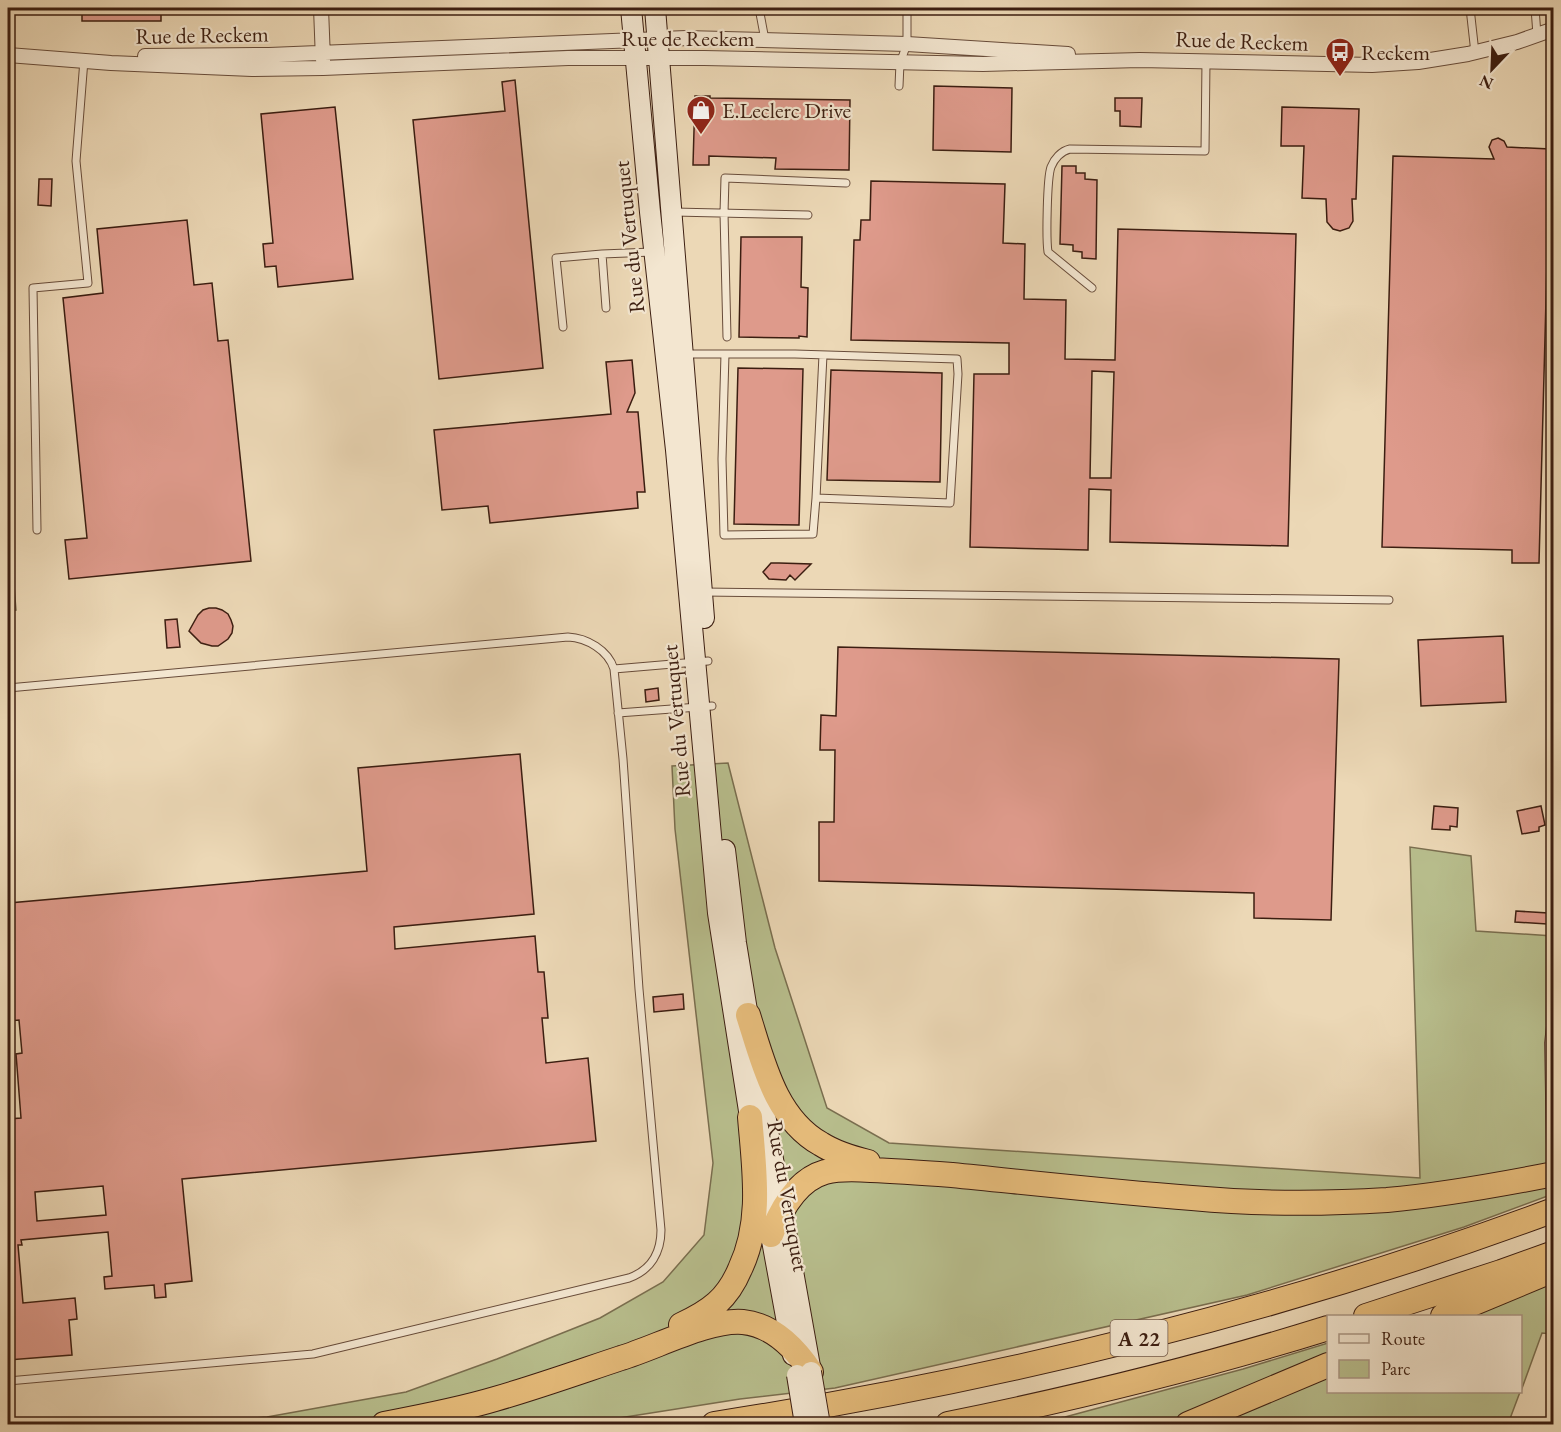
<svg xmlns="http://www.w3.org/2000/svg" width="1561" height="1432" font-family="'EB Garamond',serif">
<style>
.green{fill:#b8be8d;stroke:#7a6e4f;stroke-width:1.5}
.building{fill:#de9a8b;stroke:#3c1e11;stroke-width:1.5;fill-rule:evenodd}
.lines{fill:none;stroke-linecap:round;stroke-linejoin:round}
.lane-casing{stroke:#684c3a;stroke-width:9}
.street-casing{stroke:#684c3a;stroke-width:16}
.secondary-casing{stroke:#3c1e11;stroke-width:22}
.highway-casing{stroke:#3c1e11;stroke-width:26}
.lane{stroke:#f3e6d0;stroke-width:7}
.street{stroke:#f3e6d0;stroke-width:14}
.secondary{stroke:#f3e6d0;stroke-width:20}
.highway{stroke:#e6bc7b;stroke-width:24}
.secondary-bridge-casing{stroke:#3c1e11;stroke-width:22;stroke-linecap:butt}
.secondary-bridge{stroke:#f3e6d0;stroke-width:20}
.labels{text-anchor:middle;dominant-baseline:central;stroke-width:4.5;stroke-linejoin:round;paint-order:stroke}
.shield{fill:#f3e6d0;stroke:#735a4a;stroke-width:1.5}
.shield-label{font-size:21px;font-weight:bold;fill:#3c1e11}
.street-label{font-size:22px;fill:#3c1e11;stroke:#f3e6d0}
.poi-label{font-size:22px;fill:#3c1e11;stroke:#f3e6d0;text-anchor:start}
</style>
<rect width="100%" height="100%" fill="#ecd8b6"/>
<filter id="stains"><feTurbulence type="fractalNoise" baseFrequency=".00333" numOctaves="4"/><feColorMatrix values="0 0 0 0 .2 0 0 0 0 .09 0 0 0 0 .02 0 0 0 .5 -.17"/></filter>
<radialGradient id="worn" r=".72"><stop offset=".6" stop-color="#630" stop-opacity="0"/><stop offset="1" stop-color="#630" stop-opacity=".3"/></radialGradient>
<path class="green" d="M8,513l8,97 -8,1z
M728,763l47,185 52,160 62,35 531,35 -10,-331 61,9 5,75 77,5 -6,127 6,83v48l-89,33 -217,68 -412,93 -95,11 -159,25h-399l85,-7 139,-25 91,-33 103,-41 63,-36 41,-47 9,-72 -38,-334 -3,-63z
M1553,1282v52l-11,-1 -21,58 -1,-75h-56z
M1328,1343v49h192l-12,32h-484l41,-7 178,-48z"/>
<path class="building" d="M82,8h79v13h-79z
M515,80l28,288 -104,11 -26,-259 92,-9 -3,-29z
M934,86l78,2 -1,64 -78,-2z
M695,96h15v2l140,2 -1,70 -74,-1 1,-11 -67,-2v9h-16z
M1115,98h27l-1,29 -21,-1v-15h-5z
M335,107l18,172 -75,8 -2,-21 -11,1 -2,-23 10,-1 -12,-129z
M1282,107l77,2 -3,90h-4l1,22 -4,7 -9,3 -7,-2 -6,-7 -1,-23 -24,-1 2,-52h-23z
M1498,138l6,3 3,6 43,2 -11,414h-27v-13l-130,-3 11,-391 101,3 -5,-12 3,-7z
M1062,166h14v7h9v6l12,1 -1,79 -14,-1v-6l-9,-1v-6l-13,-1z
M39,179h13l-1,27 -13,-1z
M871,181l134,3 -2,59 22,1 -1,55 42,1 -1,59 50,1 3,-131 178,5 -8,312 -178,-4 1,-52 -22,-1 -1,61 -118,-3 4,-173h35v-31l-158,-3 3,-100h6l1,-20h9zM1092,371l22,1 -3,106h-21z
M187,220l7,65 18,-2 6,58 10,-1 23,221 -182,18 -4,-39 22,-2 -24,-240 40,-5 -6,-64z
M741,237h61l-1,50 7,1 -1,49 -8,-1v2l-60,-1z
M632,360l3,33 -8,19h11l7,80h-8l1,16 -148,15 -2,-17 -46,4 -8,-80 177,-16 -5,-52z
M738,368l65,1 -4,156 -65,-1z
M831,370l111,3 -2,109 -113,-2z
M771,563h8l32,1 -16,16 -5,-5 -4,5 -17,-1 -6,-7z
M209,608h7l6,2 6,4 3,6 2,6 -1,7 -4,6 -10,7h-6l-11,-3 -12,-12 9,-16 5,-5z
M177,619l3,28 -13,1 -2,-28z
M1503,636l3,66 -85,4 -3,-66z
M838,647l501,12 -8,261 -77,-2v-25l-435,-12v-59h15l1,-72h-15l1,-35 15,1z
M658,688l1,12 -13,2 -1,-12z
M520,754l14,160 -140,13 1,22 140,-13 3,36h6l4,46h-6l4,45 42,-5 8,83 -414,38 10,102 -27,3 1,13 -11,1 -1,-13 -49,4 -1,-12 8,-1 -4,-44 -87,8 1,5h-4l5,58 52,-5 2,21 -8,1 3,35 -64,5v-241l13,-1 -5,-64 6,-1 -3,-33 -11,1v-90l3,-1 -2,-27 358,-32 -9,-103zM103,1186l3,29 -69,6 -2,-29z
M1434,806l24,2 -1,19 -7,-1v4l-18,-1z
M1541,806l4,19 -6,2v4l-17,3 -5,-23z
M1516,911l32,2 -1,11 -32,-2z
M683,994l1,15 -30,3 -1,-15z"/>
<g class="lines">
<g class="lane-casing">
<path id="lane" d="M705,8l2,1 16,-1
M759,8l6,32
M1470,8l5,45
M1535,8l2,27
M899,86l1,-23 7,-19v-36
M674,212l134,3
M1092,288l-44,-36c-2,-13 -1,-74 3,-85 3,-8 10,-16 19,-18l135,2 1,-90
M606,308l-4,-54 50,-2
M563,327l-7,-69 46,-4
M727,337l-3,-124 1,-35 121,5
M686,354h109l162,5 1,15 -8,129 -134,-5 -3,36 -89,1 -2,-76 3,-105
M816,498l7,-143
M37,530l-4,-242 55,-5 -12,-122 8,-101
M703,592l686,8
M614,669l94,-8
M8,688l560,-51c19,1 40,13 46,32l9,90 16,230 22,241c0,22 -10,40 -32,48l-316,76 -305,27
M618,713l94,-7"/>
</g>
<g class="street-casing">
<path id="street" d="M321,8l2,52
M8,55l103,8 141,6 71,-1 245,-10h136l279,6 157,-4 232,5 46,-3 50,-8 49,-12 37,-13
M145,56l124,-1 417,-17 221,6 161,10
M1554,1027l-2,16 2,102"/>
</g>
<g class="secondary-casing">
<path id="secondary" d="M631,8l19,204 26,238 42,463 34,217
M655,8l49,610
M725,850l11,93 14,86
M756,1064l55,308
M762,1186l31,169"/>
</g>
<g class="highway-casing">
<path id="highway" d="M748,1015c15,47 27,103 73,129 14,9 31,14 47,18
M771,1235c10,-26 26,-55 54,-63 15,-4 31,-3 46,-2 27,1 54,3 81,5 80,8 160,17 240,23 65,6 131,6 195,2 56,-5 111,-15 167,-26
M1366,1316l135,-44 53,-19
M1443,1316l108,-45
M681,1325c13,-6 26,-13 36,-22 10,-9 18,-22 23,-34 23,-48 14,-101 10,-152
M384,1424c37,-7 74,-14 111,-25 42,-12 84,-27 126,-41 34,-10 88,-39 122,-36 30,3 52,26 68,50
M714,1424c285,-44 568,-113 840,-214
M948,1424c128,-26 255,-57 380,-96
M1188,1424l140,-59"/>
</g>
<use href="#lane" class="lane"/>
<use href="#street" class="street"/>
<use href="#secondary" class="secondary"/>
<use href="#highway" class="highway"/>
<g class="secondary-bridge-casing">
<path id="secondary-bridge" d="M811,1372l8,47
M797,1375l8,49"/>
</g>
<use href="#secondary-bridge" class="secondary-bridge"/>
</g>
<defs>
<g id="bus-pin" transform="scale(1.5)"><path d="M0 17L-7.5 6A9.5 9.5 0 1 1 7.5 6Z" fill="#8f2418" stroke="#f3e6d0"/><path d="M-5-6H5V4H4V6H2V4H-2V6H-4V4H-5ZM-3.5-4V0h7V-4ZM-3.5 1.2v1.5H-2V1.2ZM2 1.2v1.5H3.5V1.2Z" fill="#fff"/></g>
<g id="shop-pin" transform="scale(1.5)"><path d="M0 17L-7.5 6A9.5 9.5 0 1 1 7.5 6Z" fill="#8f2418" stroke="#f3e6d0"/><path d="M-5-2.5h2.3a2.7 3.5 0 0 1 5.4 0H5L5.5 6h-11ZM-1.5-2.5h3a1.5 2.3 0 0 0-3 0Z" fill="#fff"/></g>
</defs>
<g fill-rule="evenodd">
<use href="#bus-pin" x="1340" y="52"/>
<use href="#shop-pin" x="701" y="110"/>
</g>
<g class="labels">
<rect class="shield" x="1110.5" y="1320" width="57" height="36" rx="4.5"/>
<g class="shield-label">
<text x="1139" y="1338">A 22</text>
</g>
<g class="street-label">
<text transform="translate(202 35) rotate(-1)">Rue de Reckem</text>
<text x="688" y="38">Rue de Reckem</text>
<text transform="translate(1242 41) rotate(2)">Rue de Reckem</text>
<text transform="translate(629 237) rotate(-96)">Rue du Vertuquet</text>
<text transform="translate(676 721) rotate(-95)">Rue du Vertuquet</text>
<text transform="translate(788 1196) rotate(80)">Rue du Vertuquet</text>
</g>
<g class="poi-label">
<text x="1361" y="52">Reckem</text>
<text x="722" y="110">E.Leclerc Drive</text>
</g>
</g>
<rect width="1561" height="1432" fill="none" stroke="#ecd8b6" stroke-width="30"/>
<rect x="9" y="9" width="1543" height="1414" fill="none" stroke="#3c1e11" stroke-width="3"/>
<rect x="15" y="15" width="1531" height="1402" fill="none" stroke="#3c1e11" stroke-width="1.5"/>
<rect x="1327" y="1315" width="195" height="78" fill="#f3e6d0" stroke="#aa9684" stroke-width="1.5"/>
<rect x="1339" y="1334" width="30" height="9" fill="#f3e6d0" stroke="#aa9684" stroke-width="1.5"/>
<text x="1381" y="1345" font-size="18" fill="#3c1e11">Route</text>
<rect x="1339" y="1360" width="30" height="18" fill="#b8be8d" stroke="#aa9684" stroke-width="1.5"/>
<text x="1381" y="1375" font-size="18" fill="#3c1e11">Parc</text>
<g transform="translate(1492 69) rotate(203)" stroke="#f3e6d0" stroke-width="4.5" paint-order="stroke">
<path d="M0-4.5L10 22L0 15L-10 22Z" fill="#3c1e11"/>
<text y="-9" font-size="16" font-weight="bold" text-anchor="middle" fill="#3c1e11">N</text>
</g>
<rect width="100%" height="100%" filter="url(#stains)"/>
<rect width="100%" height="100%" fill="url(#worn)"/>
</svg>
